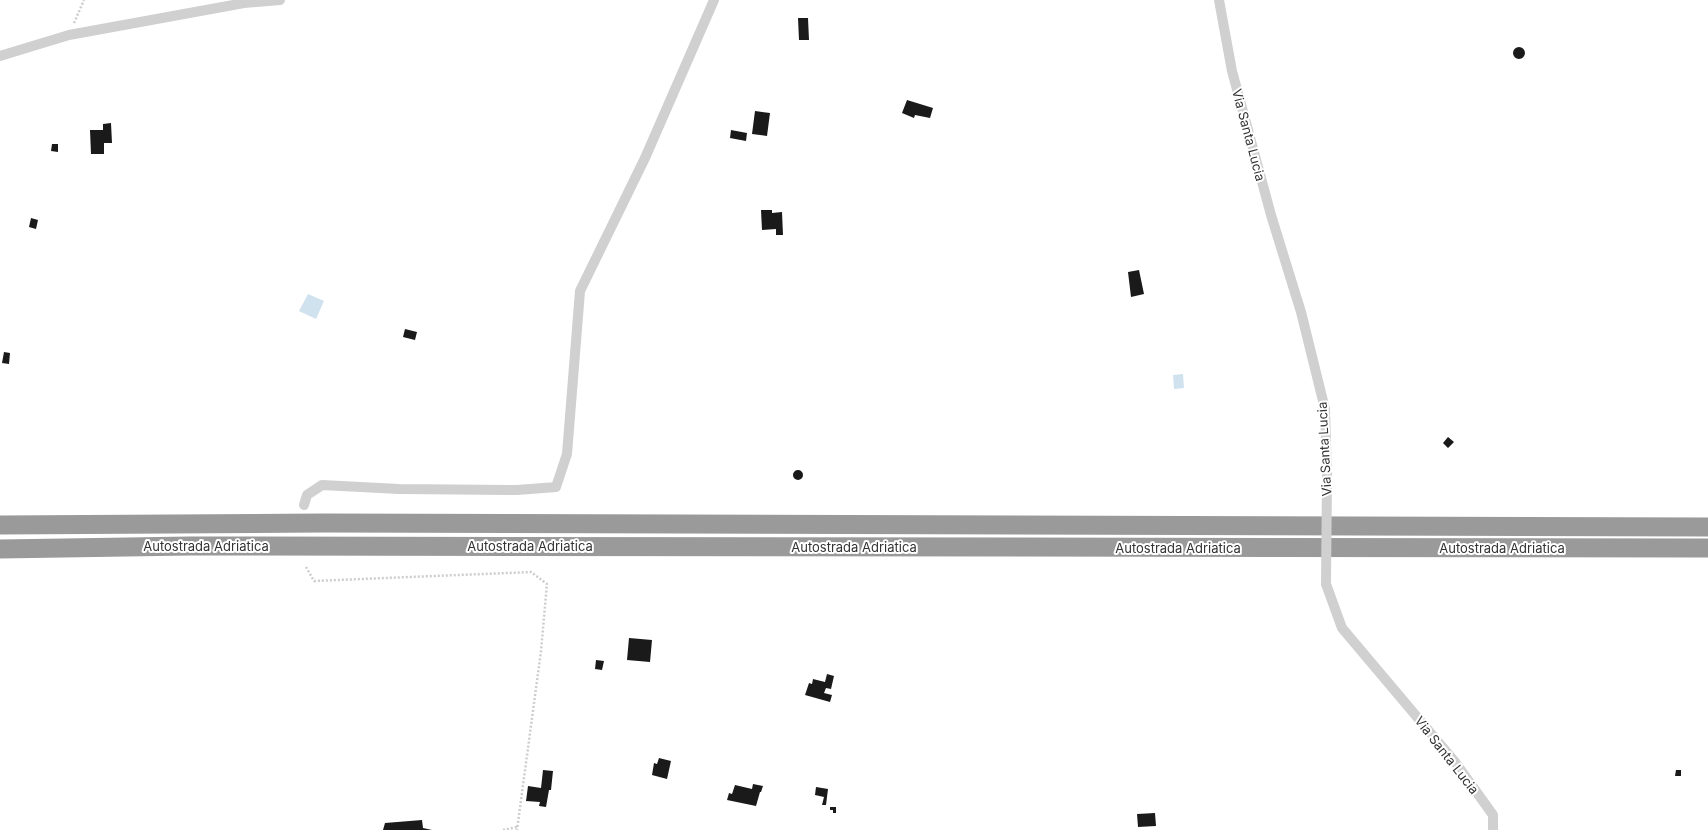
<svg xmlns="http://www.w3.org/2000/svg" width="1708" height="830" font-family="Inter,sans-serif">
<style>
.water{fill:#cfe2ee}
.building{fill:#1a1a1a}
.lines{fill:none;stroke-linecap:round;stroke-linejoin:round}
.path{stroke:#cdcdcd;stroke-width:2.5;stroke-dasharray:2 2;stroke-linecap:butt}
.minor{stroke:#d0d0d0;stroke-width:10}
.motorway{stroke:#9a9a9a;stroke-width:19}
.minor-bridge{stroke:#d0d0d0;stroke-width:10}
.labels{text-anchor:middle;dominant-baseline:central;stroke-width:4;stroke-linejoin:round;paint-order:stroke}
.street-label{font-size:13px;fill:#333;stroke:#fff}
</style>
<rect width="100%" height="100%" fill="#fff"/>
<path class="water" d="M308,294l16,7 -8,18 -17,-8z
M1183,374l1,14 -10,1 -1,-14z"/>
<path class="building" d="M798,18h10l1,22h-10z
M1513 53a6 6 0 1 1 12 0a6 6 0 1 1-12 0Z
M907,100l26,8 -3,10 -15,-3 -1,3 -12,-5z
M755,111l15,2 -3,23 -15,-2z
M111,123l1,20h-8v11h-13l-1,-24h13v-6z
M731,130l16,3 -1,8 -16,-3z
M52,144h6v8l-7,-1z
M761,210h11v3l10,-1 1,23h-7v-6l-14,1z
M31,218l7,2 -2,9 -7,-2z
M1139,270l5,24 -13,3 -3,-25z
M405,329l12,3 -2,8 -12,-3z
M4,352l6,1 -1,11 -7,-1z
M1448,437l6,5 -6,6 -5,-5z
M793 475a5 5 0 1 1 10 0a5 5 0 1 1-10 0Z
M629,638l23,2 -2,22 -23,-2z
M596,660l8,1 -2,9 -7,-1z
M827,674l7,2 -3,13 -5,-1 -2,5 8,2 -2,7 -25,-7 4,-12 3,1 1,-5 12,3z
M659,758l12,3 -4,18 -15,-4 2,-12 3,1z
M543,770l10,1 -2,19h-2l-3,17 -7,-1 1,-4 -14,-1 2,-15 13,2z
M1676,770h5v6h-6z
M753,784l10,2 -2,6h-1l-4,14 -29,-6 2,-7 3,1 3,-9 17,4z
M816,787l12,2 -2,16h-4l2,-8 -9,-2z
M830,807h6v6h-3v-3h-3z
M1155,813l1,13 -18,1 -1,-13z
M422,820l1,8 9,2h-49l2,-7z"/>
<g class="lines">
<path class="path" d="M74,23l10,-23
M306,567l8,14 217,-9 16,12 -6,67 -24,179
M503,830l14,-3"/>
<path class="minor" d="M1219,0l13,71 39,144 30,97 24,97 2,67
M0,56l69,-21 175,-32 36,-3
M304,505l3,-10 15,-10 77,4 118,1 39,-3 11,-33 13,-163 65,-133 69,-158
M1326,584l16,44 113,134 38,53v15"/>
<path class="motorway" d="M0,525l323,-2 1385,4
M0,549l190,-3 1518,2"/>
<path class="minor-bridge" d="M1326,584l1,-108"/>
</g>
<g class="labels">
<g class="street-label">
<text transform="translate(1249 135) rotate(75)">Via Santa Lucia</text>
<text transform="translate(1324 449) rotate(-93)">Via Santa Lucia</text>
<text x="206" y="546">Autostrada Adriatica</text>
<text x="530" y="546">Autostrada Adriatica</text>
<text x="854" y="547">Autostrada Adriatica</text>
<text x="1178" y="548">Autostrada Adriatica</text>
<text x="1502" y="548">Autostrada Adriatica</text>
<text transform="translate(1447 755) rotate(52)">Via Santa Lucia</text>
</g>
</g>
</svg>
